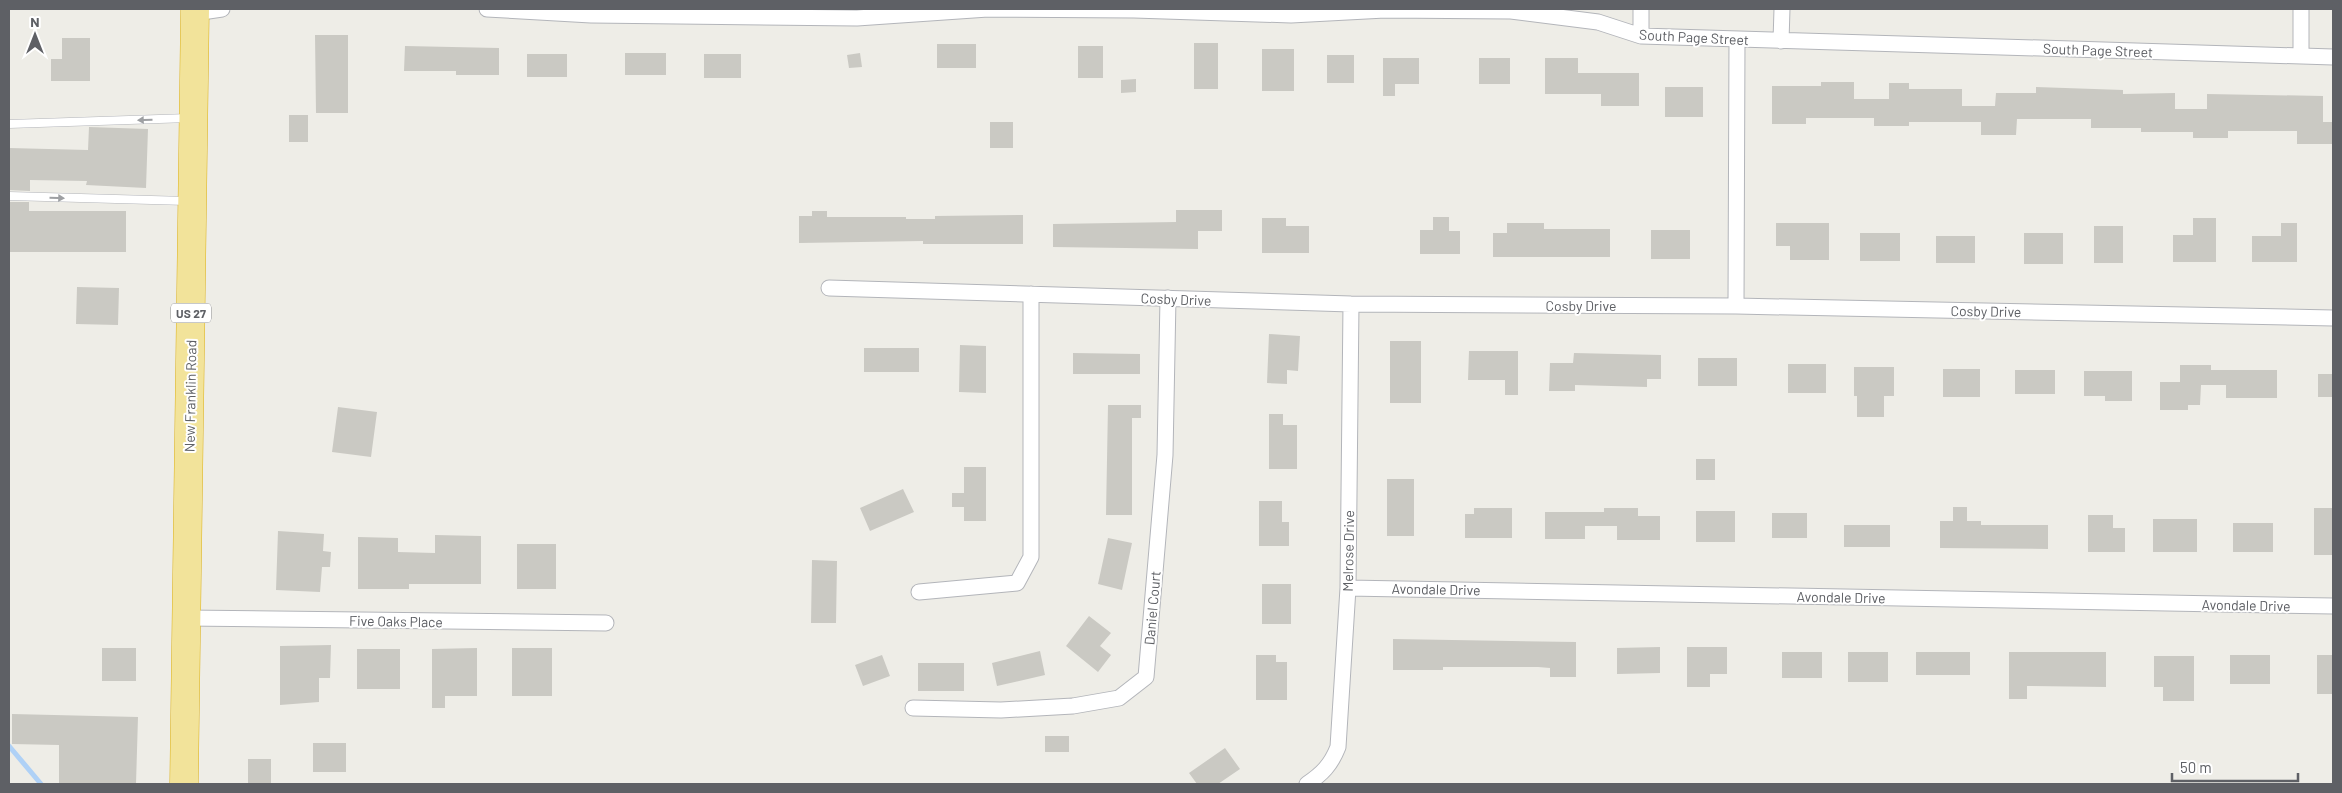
<svg xmlns="http://www.w3.org/2000/svg" width="2342" height="793" font-family="Barlow,sans-serif">
<style>
.lines{fill:none;stroke-linecap:round;stroke-linejoin:round}
.stream{stroke:#afd1f6;stroke-width:5}
.building{fill:#cac9c3}
.lane-casing{stroke:#b3b5ba;stroke-width:9}
.street-casing{stroke:#b3b5ba;stroke-width:17}
.highway-casing{stroke:#dcb119;stroke-width:29}
.lane{stroke:#fff;stroke-width:8}
.street{stroke:#fff;stroke-width:15}
.highway{stroke:#f2e39a;stroke-width:28}
.oneway{fill:#9ea0a3}
.labels{text-anchor:middle;dominant-baseline:central;stroke-width:4;stroke-linejoin:round;paint-order:stroke}
.shield{fill:#fff;stroke:#8e9093;stroke-width:1}
.shield-label{font-size:12px;font-weight:bold;fill:#5e6065}
.street-label{font-size:14px;fill:#5e6065;stroke:#fff}
</style>
<rect width="100%" height="100%" fill="#eeede7"/>
<g class="lines">
<path class="stream" d="M9,746l32,38"/>
</g>
<path class="building" d="M315,35h33v78h-32z
M62,38h28v43h-39v-22h11z
M1194,43h24v46h-24z
M937,44h39v24h-39z
M405,46l94,2v27h-43v-4h-52z
M1078,46h25v32h-25z
M1262,49h32v42h-32z
M625,53h41v22h-41z
M860,53l2,14 -13,1 -2,-13z
M527,54h40v23h-40z
M704,54h37v24h-37z
M1327,55h27v28h-27z
M1383,58h36v26h-24v12h-12z
M1479,58h31v26h-31z
M1545,58h33v15h61v33h-38v-12h-56z
M1136,79v13l-15,1v-13z
M1821,82h33v17h35v-16h20v6h53v17h33l1,-13h40v-6l87,3v4l52,-1v16h32v-15l116,2v26h10v22h-36v-13h-69v7h-35v-6h-52v-4h-50v-9h-74l-1,16h-35v-13h-72v4h-35v-8h-68v6h-34v-38h49z
M1665,87h38v30h-38z
M289,115h19v27h-19z
M990,122h23v26h-23z
M89,127l59,2 -2,59 -60,-3 1,-4 -57,-1v11l-21,-1v-42l79,2z
M9,202h20v9h97v41h-117z
M1176,210h46v21h-24v18l-145,-2v-23l123,-2z
M812,211h15v6h79v2h29v-3l88,-1v29h-100v-3l-124,2v-27h13z
M1433,217h16v14h11v23h-40v-24h13z
M1262,218h24v8h23v27h-47z
M2193,218h23v44h-43v-27h20z
M1507,223h37v6h66v28h-117v-24h14z
M1776,223h53v37h-39v-14h-14z
M2281,223h16v39h-45v-26h29z
M2094,226h29v37h-29z
M1651,230h39v29h-39z
M1860,233h40v28h-40z
M2024,233h39v31h-39z
M1936,236h39v27h-39z
M77,287l42,1 -1,37 -42,-1z
M1269,334l31,2 -2,35 -11,-1v14l-20,-1z
M1390,341h31v62h-31z
M960,345l26,1v47l-27,-1z
M864,348h55v24h-55z
M1469,351h49v44h-13v-15h-37z
M1073,353l67,1v20h-67z
M1574,353l87,2v24h-14v8l-72,-2v6h-26l1,-28h23z
M1698,358h39v28h-39z
M1788,364h38v29h-38z
M2180,365h31v5h66v28h-51v-13h-25l-1,20h-12v5h-28v-28h20z
M1854,367h40v29h-10v21h-27v-21h-3z
M1943,369h37v28h-37z
M2015,370h40v24h-40z
M2084,371h48v30h-27v-5h-21z
M2318,374h15v23h-15z
M1108,405h33v13h-9v97h-26z
M338,407l39,5 -6,45 -39,-5z
M1269,414h14v11h14v44h-28z
M1696,459h19v21h-19z
M964,467h22v54h-22v-14h-12v-14h12z
M1387,479h27v57h-27z
M903,489l11,23 -44,19 -10,-23z
M1259,501h23v21h7v24h-30z
M1953,507h14v14h14v4h67v24l-108,-1v-27h13z
M1474,508h38v30h-47v-24h9z
M1604,508h34v8h22v24h-43v-14h-32v13h-40v-27h59z
M2314,508h19v47h-19z
M1696,511h39v31h-39z
M1772,513h35v25h-35z
M2088,515h25v13h12v24h-37z
M2153,519h44v33h-44z
M2233,523h40v29h-40z
M1844,525h46v22h-46z
M278,531l46,3 -1,17 8,1 -1,15h-8l-2,25 -44,-2z
M435,535l46,1v48h-72v5h-51v-52l40,1v14l37,1z
M1108,538l24,5 -10,47 -24,-6z
M517,544h39v45h-39z
M812,560l25,1 -1,62h-25z
M1262,584h29v40h-29z
M1089,616l22,17 -11,13 11,9 -13,17 -32,-26z
M1393,639l183,3v35h-26v-9l-12,-1h-95v3h-50z
M331,645l-1,33h-11v24l-39,3v-59z
M1660,647v26l-43,1v-26z
M1687,647h40v27h-17v13h-23z
M102,648h34v33h-34z
M477,648v48h-32v12h-13v-59z
M512,648h40v48h-40z
M357,649h43v40h-43z
M1040,651l5,24 -48,11 -5,-23z
M1782,652h40v26h-40z
M1848,652h40v30h-40z
M1916,652h54v23h-54z
M2009,652h97v35l-79,-1v13h-18z
M882,655l8,21 -27,10 -8,-21z
M1256,655h20v7h11v38h-31z
M2230,655h40v29h-40z
M2317,655h16v39h-16z
M2154,656h40v45h-31v-14h-9z
M918,663h46v28h-46z
M12,714l126,3 -2,67h-77v-39l-47,-1z
M1045,736h24v16h-24z
M313,743h33v29h-33z
M1225,748l15,21 -22,15h-21l-8,-11z
M248,759h23v25h-23z"/>
<g class="lines">
<g class="lane-casing">
<path id="lane" d="M9,124l180,-6
M9,196l178,5"/>
</g>
<g class="street-casing">
<path id="street" d="M487,9l104,6 266,3 131,-9 146,1 157,5 94,-5 126,1 87,11 43,14 692,21
M195,13l27,-4
M1641,36v-27
M1781,41l1,-32
M2301,56v-47
M829,288l522,16 385,2 597,12
M1736,306l1,-267
M1348,588l985,18
M919,592l98,-9 14,-26v-263
M185,618l421,5
M913,708l88,2 72,-4 46,-8 27,-21 19,-222 3,-157
M1307,784c15,-10 24,-19 31,-37l10,-159 3,-284"/>
</g>
<g class="highway-casing">
<path id="highway" d="M184,784l11,-775"/>
</g>
<use href="#lane" class="lane"/>
<use href="#street" class="street"/>
<use href="#highway" class="highway"/>
</g>
<defs><path id="oneway-solid" d="M-6-.8H1V-3.2L6.5 0L1 3.2V.8H-6Z" transform="scale(1.25)"/></defs>
<g class="oneway">
<use href="#oneway-solid" transform="translate(145 120) rotate(178)"/>
<use href="#oneway-solid" transform="translate(57 198) rotate(2)"/>
</g>
<g class="labels">
<rect class="shield" x="171" y="303.5" width="40" height="19" rx="4"/>
<g class="shield-label">
<text x="191" y="313">US 27</text>
</g>
<g class="street-label">
<text transform="translate(1694 37) rotate(3)">South Page Street</text>
<text transform="translate(2098 50) rotate(2)">South Page Street</text>
<text transform="translate(1176 299) rotate(2)">Cosby Drive</text>
<text x="1581" y="305">Cosby Drive</text>
<text transform="translate(1986 311) rotate(1)">Cosby Drive</text>
<text transform="translate(190 396) rotate(-89)">New Franklin Road</text>
<text transform="translate(1348 551) rotate(-89)">Melrose Drive</text>
<text transform="translate(1436 589) rotate(1)">Avondale Drive</text>
<text transform="translate(1841 597) rotate(1)">Avondale Drive</text>
<text transform="translate(2246 605) rotate(1)">Avondale Drive</text>
<text transform="translate(1152 608) rotate(-85)">Daniel Court</text>
<text transform="translate(396 621) rotate(1)">Five Oaks Place</text>
</g>
</g>
<rect width="2342" height="793" fill="none" stroke="#5e6065" stroke-width="20"/>
<g transform="translate(35 35)" stroke="#ffffff" stroke-width="4" paint-order="stroke">
<path d="M0-4L9 19L0 12L-9 19Z" fill="#5e6065"/>
<text y="-8" font-size="14" font-weight="bold" text-anchor="middle" fill="#5e6065">N</text>
</g>
<path d="M2172 773v8h126v-8" fill="none" stroke="#5e6065" stroke-width="2.5"/>
<text x="2180" y="773" font-size="15" fill="#5e6065" stroke="#ffffff" stroke-width="4" paint-order="stroke">50 m</text>
</svg>
